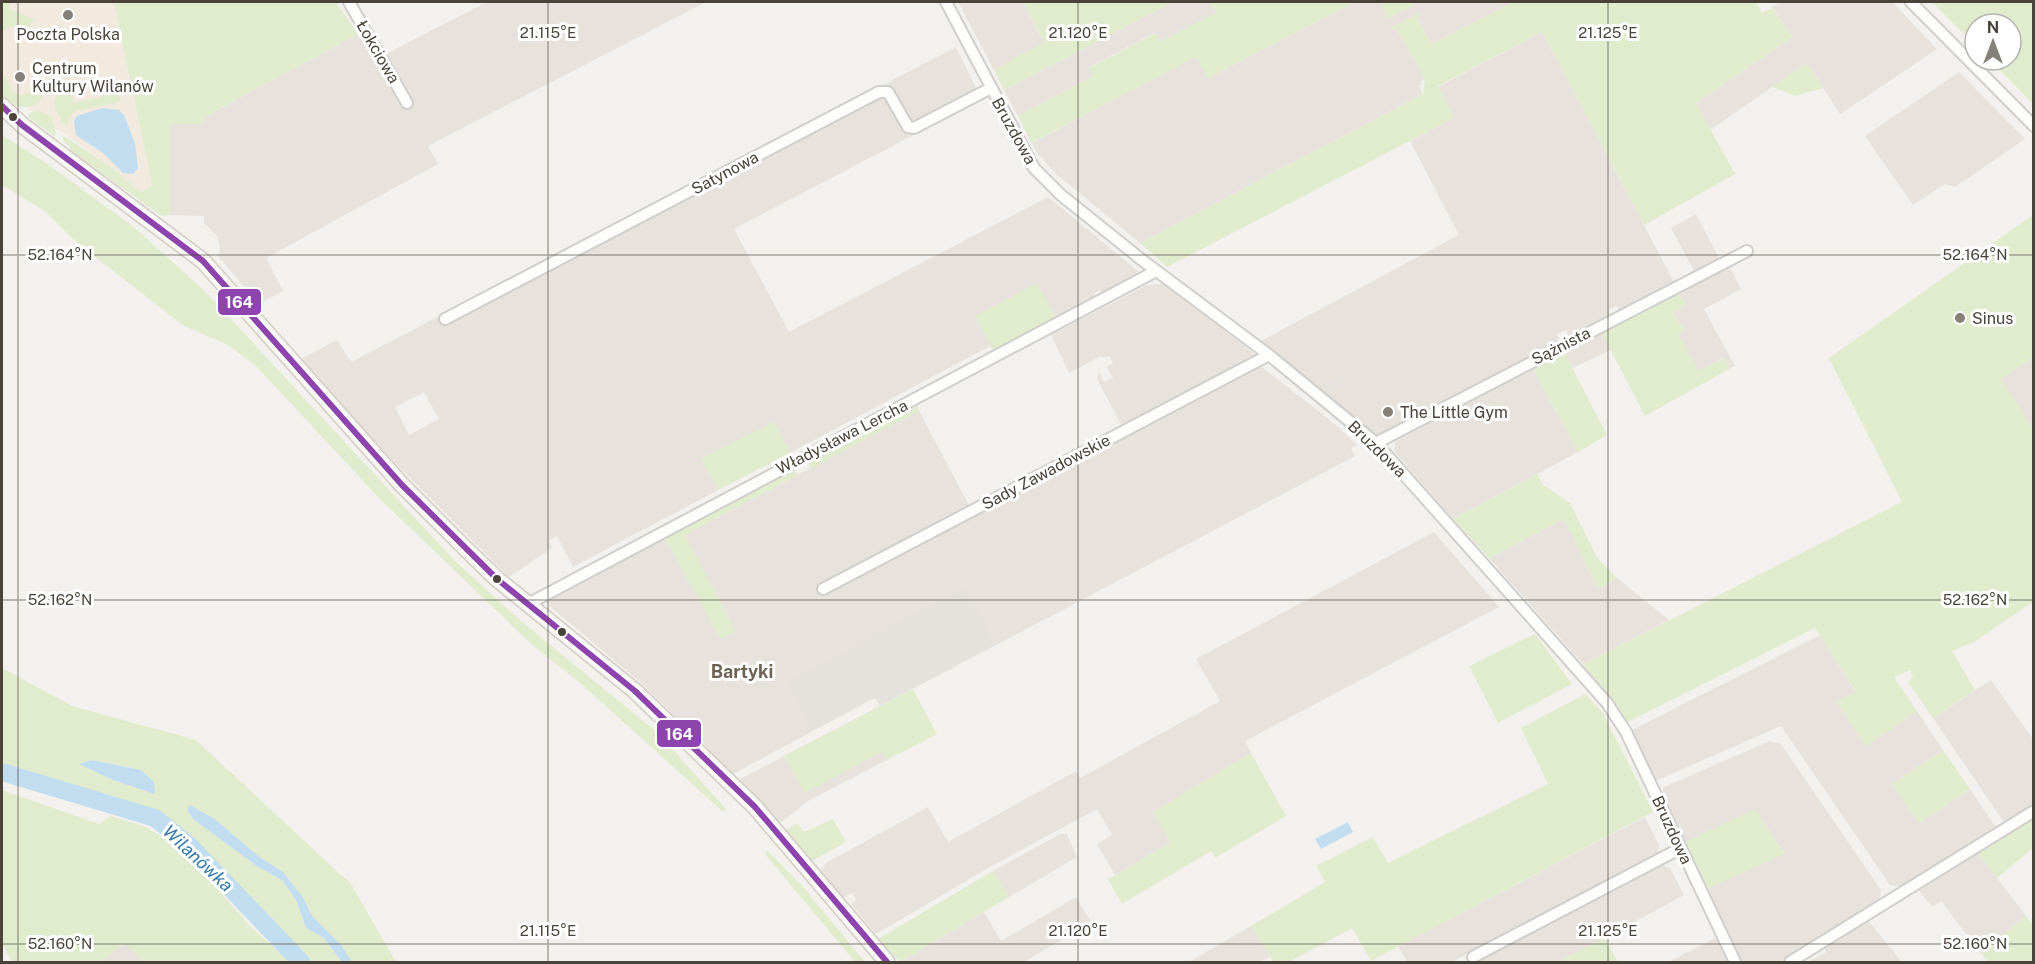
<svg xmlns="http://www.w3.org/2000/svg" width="2035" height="964" font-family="'Public Sans',sans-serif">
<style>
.residential{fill:#e7e3dc;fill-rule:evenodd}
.commercial{fill:#f2eadf}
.industrial{fill:#e5e2de}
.green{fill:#e1eccf;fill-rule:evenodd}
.parking{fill:#e5e2df}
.water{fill:#c1ddef}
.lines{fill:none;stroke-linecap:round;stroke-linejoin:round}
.river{stroke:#c1ddef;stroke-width:18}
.street-casing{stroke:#d1cfcb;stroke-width:14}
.secondary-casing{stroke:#d2cec5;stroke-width:18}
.street{stroke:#fdfdfc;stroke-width:10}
.secondary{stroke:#f7f5f1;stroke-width:15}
.bus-1-casing{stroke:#fff;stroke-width:10}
.bus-1{stroke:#8e44ad;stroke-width:6}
.ticks{fill:none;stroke:#4a4339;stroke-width:1.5;stroke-opacity:0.45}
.poi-dot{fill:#858078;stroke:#fff;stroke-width:2}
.bus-dot{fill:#4a4339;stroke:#fff;stroke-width:2}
.labels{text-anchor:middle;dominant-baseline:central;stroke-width:6;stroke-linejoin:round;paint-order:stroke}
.poi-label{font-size:16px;fill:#4a4339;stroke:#fff;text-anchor:start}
.street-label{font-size:16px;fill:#4a4339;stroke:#fff}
.neighbourhood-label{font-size:18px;font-weight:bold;fill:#6d6151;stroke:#fff}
.water-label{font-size:18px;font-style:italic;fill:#327aac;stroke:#fff}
.ticks-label{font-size:15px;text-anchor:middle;fill:#4a4339;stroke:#fff;stroke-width:6;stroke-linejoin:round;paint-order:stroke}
.line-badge{stroke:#fff;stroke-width:2}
.badge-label{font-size:16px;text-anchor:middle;font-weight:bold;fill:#fff}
</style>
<rect width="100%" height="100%" fill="#f3f1ee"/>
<path class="residential" d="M487,2h219l-278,144 10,18 -172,94 17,33 -24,13 -41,-48 2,-4 -2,-15 -14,-14v-7l-34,-1v-91h34v-7l154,-83 43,72 10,-5 -27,-46z
M958,2h65l21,41 -50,27z
M1173,2h38l6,11 -57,29 -5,-9 -66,34 4,9 -75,40 -14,-26z
M1355,2h26l4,7 28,-5 -5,-2h105l-82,42 -14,-26 2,-4 -28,14 6,2 28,49 -5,2 2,3 -3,2 4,8 -283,149 -85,-70 -18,-20 -5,-10 164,-87 12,22z
M1781,2h111l45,47 -97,65 -33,-51 -97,67 -14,-27 96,-66 -20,-30z
M1542,32l133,252 20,-11 -24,-45 25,-14 22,42 13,13 10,20 -37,20 31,57 -6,3 -6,-11 -25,14 -20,-38 6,-3 -11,-19 12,-7 -10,-21 -55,28 -3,-6 -8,3 1,7 -41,21 -3,-7 -9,4 2,5 -3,7 -168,86 -11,3 -118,-93 200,-107 -49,-94 44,-23 -16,-31z
M956,47l21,43 -17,9 5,9 -231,121 55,103 259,-135 90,74 -3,6 -32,17 -3,-4 -6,3 3,4 -103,54 -4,-5 -200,107 -16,-31 -72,37 16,31 -145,77 -16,-31 -8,4 3,8 -43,29 -127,-127 -81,-91 36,-19 14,22zM424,392l15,27 -30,16 -14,-28z
M1959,72l66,67 -70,48 -10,-3 -32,21 -48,-69z
M1166,284l92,73 -5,3 83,65 21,20 -6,3 4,8 -359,189 -30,-58 -181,95 26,50 -78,42 -94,-93 -91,-76 -1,-5 118,-62 55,100 14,-8 -50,-95 235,-124 51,96 153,-79 -26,-49 2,-8 5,11 9,-4 -6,-11 6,-4 -4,-7 -6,2 -2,-2 -32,17 -18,-38 96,-50z
M1600,330l11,20 -39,18 -10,-18z
M2033,357v72l-33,-50z
M1533,369l45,83 -125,67 -59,-68 2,-10z
M1564,519l32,67 4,2 17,-10 52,42 -86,44 -94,-106z
M1434,532l65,75 -254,134 6,12 -97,59 16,31 -55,32 -18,-31 15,-9 -15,-26 -107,58 -114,67 -25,-30 5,-4 -4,-7 -10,5 -22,-28 5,-4 -1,-2 104,-57 20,35 128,-71 4,7 140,-77 -24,-42z
M1820,635l36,58 -19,8 29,44 51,-34 26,39 -50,34 26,39 51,-34 27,40 -96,58 -11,-2 -109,-159 -126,55 -23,-47v-4z
M1991,680l42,59v67l-28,18 -72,-106z
M863,715l24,45 -79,41 -29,23 -39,-45z
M1770,741l11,3 100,146 -1,11 -101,61h-37l-35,-73 77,-36 -29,-43 -71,33 -22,-50 2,-6z
M1645,817l14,28 -2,8 -14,7 1,2 -52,25 -4,5 -136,70h-45l-9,-16z
M1060,834h7l10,23 -68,40 -16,-26z
M1975,849l51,67 -45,38 -40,-53 -9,6 -16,-20z
M1660,864l10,4 14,27 -79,43 -48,24h-84z
M1076,897l15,25 -67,40h-124l84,-50 17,29z
M1866,918l36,44h-94l18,-10 -4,-7z
M1251,926l19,31 -11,5h-70z
M1716,938l11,24h-59z
M126,943l17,19h-43l10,-8z"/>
<path class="commercial" d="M2,2h112l38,183 -11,8 -31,-27 -108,-76z"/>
<path class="industrial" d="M966,586l30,59 -116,61 -5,-8 -64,34 -26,-50z"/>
<path class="green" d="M2,2h9l-2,7 25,10 -12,18 -5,-8 -7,-3 -8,6z
M114,2h222l22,32 -154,83v7h-34v91l-8,1 -93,-66 1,-3 -5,-4 -3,-8 48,31 31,27 11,-8z
M1023,2h150l-169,88 -10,-20 50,-28z
M1211,2h144l-147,76 -12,-21 -165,86 -13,-27 75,-40 -4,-8 67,-35 4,9 56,-29z
M1381,2h27l6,3 -27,14z
M1513,2h243l6,11 10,-5 20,29 -96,66 39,71 -91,51 -102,-193 -104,54 16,32 -287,149 -27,-24 283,-149 2,-15 -28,-49 -7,-2 29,-15 -2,6 14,25z
M1932,2h101v102l-43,-44h21v-36h-36v21z
M1807,63l16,25 -27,8 -24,-9z
M6,76l6,14 8,6 9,-4 3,-14 9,5 3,8 -4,10c-14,12 -26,5 -38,-5v-17z
M70,86l4,17 45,-10 2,9 -48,10 -7,14c-8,-11 -17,-21 -7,-35z
M39,111l12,5 5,18 -2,2 -26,-19 1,-4z
M2,135l46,29 87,64 70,63 249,269 67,61 137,112 68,76 -3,3 -144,-130 -48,-38 -153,-147 -122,-131 -28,-21 -44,-19 -109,-85 -29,-29 -44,-27z
M2033,215v142l-32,22 32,50v173l-59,40 -22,9 23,39 -42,28 -25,-36 5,-5 -3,-7 -16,7 23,34 -51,35 -30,-45 20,-9 -41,-64 -189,95 -43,-59 319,-162 -73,-144z
M1037,283l19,36 -62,32 -19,-35z
M1678,291l7,14 -12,7 11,19 -6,3 20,37 26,-13 5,11 -84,47 -45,-86z
M1565,354l42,81 -29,17 -45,-83z
M917,406l2,5 -109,58 -1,-7z
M774,422l16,31 -72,37 -17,-31z
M792,471l7,3 -114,61 50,96 -15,8 -55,-101z
M1537,474l6,11 27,18 28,56 19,19 -17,10 -4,-2 -32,-67 -75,39 -36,-39z
M1535,634l37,50 -74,39 -29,-57z
M2,668l70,38 124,34 155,144 45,78h-44l-11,-17 -28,-28 -11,-21 -19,-24 -25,-16 -43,-37 -28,-9 6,9 65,48 24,13 14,20 10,28 18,10 18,24h-35c-49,-52 -95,-114 -158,-149l-147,-46zM92,760l49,10 -28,10 -33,-16z
M913,689l24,45 -50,26 -5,-8 -78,41 -20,-37z
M1585,694l18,19 50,99 -282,149 -19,-33 -63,34h-16l-22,-36 74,-44 -9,-16 57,-29 15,26 160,-79 -27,-56z
M1943,750l27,39 -51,34 -27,-39z
M1251,753l35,63 -71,42 -4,-7 -89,53 -14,-25 62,-36 -17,-31z
M2,790l97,34 12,-8 35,11 40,25 62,72 42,38h-147l-18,-19 -25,19h-88l-10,-19z
M1755,809l29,45 -77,35 -23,-46z
M2033,815v33l-36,30 -22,-29z
M833,819l13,23 -34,19 -26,-31 11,-7 7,9z
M767,850l37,38 61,74h-10l-90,-108z
M993,871l16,26 -109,65 -22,-23z
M2026,916l7,9v37h-45l-7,-8z
M1605,938l13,24h-61z"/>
<path class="parking" d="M1342,375l4,8 -20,11 -7,-6z"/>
<path class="water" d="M102,108l17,2 5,5 11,28 3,25 -5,6 -10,-1 -20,-20 -27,-18 -2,-14 3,-5z
M92,760l49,10 13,12 1,12 -42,-14 -34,-16z
M190,805l25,14 43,37 25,16 19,24 11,21 28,28 11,17h-10l-18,-24 -18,-10 -10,-28 -14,-20 -24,-13 -65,-48 -6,-9z
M1348,822l5,10 -32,17 -6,-10z"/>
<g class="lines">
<path class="river" d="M2,772l153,46 35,28 111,116"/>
<g class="street-casing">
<path id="street" d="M349,2l58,101
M946,2l88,166 27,27 81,65 127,95 107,88 231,260 19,29 109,230
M1911,2l123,124
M445,319l434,-227h9l20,35 6,1 77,-40
M1376,443l371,-192
M823,589l446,-234
M528,604l628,-333
M1473,957l208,-109
M1790,962l244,-151"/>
</g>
<g class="secondary-casing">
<path id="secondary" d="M2,106l20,19 181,136 199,224 61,61 34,33 138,112 120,116 132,155"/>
</g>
<use href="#street" class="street"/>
<use href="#secondary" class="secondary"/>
<g class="bus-1-casing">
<path id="bus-1" d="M2,106l20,19 181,136 199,224 95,94 138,112 120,116 132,155"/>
</g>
<use href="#bus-1" class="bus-1"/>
</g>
<path class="ticks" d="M18,2v960M548,2v960M1078,2v960M1608,2v960M2,255h2032M2,600h2032M2,944h2032"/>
<g class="poi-dot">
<circle cx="68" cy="15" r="6"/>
<circle cx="20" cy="77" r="6"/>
<circle cx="1960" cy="318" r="6"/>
<circle cx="1388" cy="412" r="6"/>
</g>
<g class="bus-dot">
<circle cx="13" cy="117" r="5"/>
<circle cx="497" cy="579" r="5"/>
<circle cx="562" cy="632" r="5"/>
</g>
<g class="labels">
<g class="poi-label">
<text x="68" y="34" text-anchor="middle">Poczta Polska</text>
<text x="32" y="68">Centrum<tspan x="32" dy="18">Kultury Wilanów</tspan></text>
<text x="1972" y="318">Sinus</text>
<text x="1400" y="412">The Little Gym</text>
</g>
<g class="street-label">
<text transform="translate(378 52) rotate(60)">Łokciowa</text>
<text transform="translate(1014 131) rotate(61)">Bruzdowa</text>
<text transform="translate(725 173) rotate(-28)">Satynowa</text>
<text transform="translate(1561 346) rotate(-27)">Sążnista</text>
<text transform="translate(842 437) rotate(-27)">Władysława Lercha</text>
<text transform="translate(1377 449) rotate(44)">Bruzdowa</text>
<text transform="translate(1046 472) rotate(-28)">Sady Zawadowskie</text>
<text transform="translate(1672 830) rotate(65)">Bruzdowa</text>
</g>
<g class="neighbourhood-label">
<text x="742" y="671">Bartyki</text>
</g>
<g class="water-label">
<text transform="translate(198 858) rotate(43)">Wilanówka</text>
</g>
</g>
<g class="ticks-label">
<text x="548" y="38">21.115°E</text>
<text x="1078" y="38">21.120°E</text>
<text x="1608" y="38">21.125°E</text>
<text x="60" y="260">52.164°N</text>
<text x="1975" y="260">52.164°N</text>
<text x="60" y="605">52.162°N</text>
<text x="1975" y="605">52.162°N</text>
<text x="548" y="936">21.115°E</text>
<text x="1078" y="936">21.120°E</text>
<text x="1608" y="936">21.125°E</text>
<text x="60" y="949">52.160°N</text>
<text x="1975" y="949">52.160°N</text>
</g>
<g class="line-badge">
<rect x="217" y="288" width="45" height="28" rx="6" fill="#8e44ad"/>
<rect x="656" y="719" width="46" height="29" rx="6" fill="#8e44ad"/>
</g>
<g class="badge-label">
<text x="239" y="308">164</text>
<text x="679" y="740">164</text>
</g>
<rect width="2035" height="964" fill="none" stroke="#4a4339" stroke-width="6"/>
<g transform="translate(1993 42)"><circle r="28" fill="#ffffff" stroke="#b7b4b0" stroke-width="1.5"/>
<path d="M0-4.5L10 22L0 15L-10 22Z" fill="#858078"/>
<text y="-9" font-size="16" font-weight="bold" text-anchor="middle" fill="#4a4339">N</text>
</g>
</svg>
